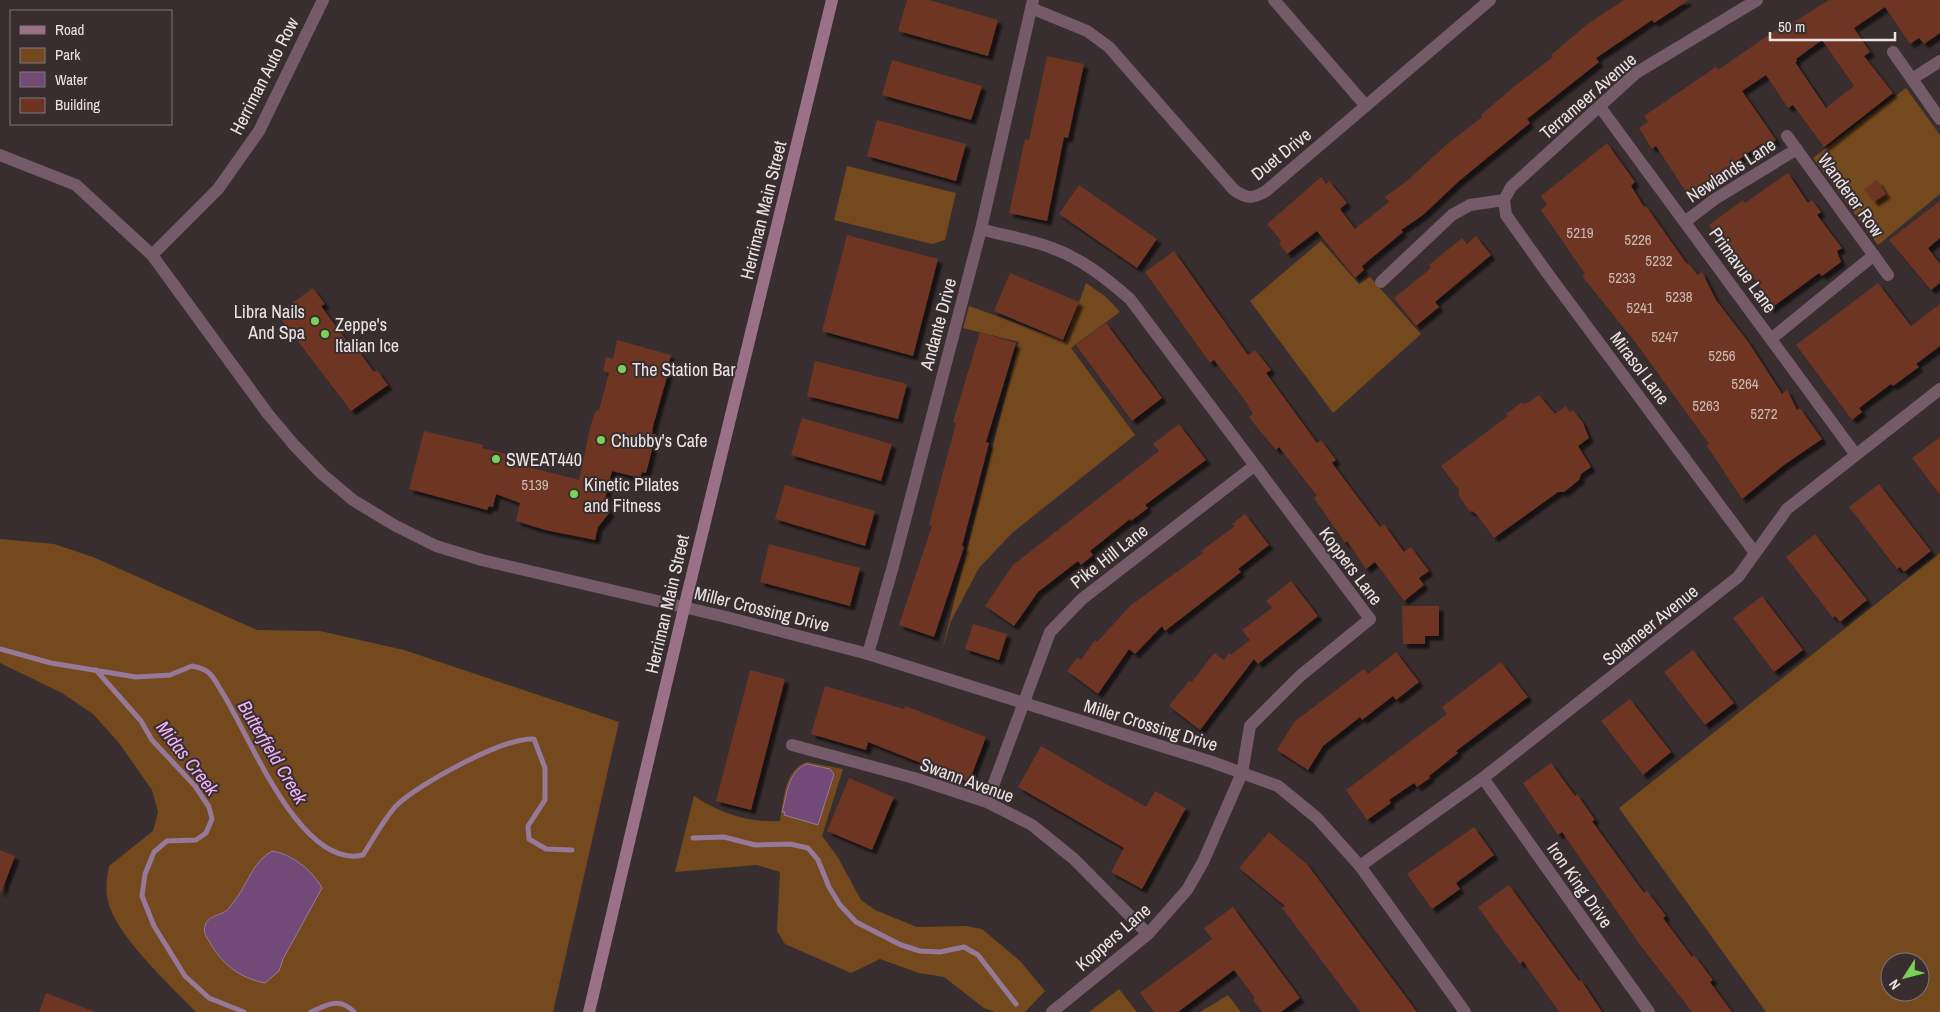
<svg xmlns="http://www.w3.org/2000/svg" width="1940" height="1012" font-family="'Archivo Narrow',sans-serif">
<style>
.green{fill:#74491e;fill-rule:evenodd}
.water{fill:#714a78;stroke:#967899}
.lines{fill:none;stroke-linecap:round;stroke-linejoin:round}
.stream{stroke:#967899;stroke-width:5}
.building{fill:#6d3424;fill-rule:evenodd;filter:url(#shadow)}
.minor{stroke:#755b68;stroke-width:12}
.tertiary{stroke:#755b68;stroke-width:12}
.secondary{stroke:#9a7186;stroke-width:12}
.poi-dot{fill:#7bd156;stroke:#382e2f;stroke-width:2}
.labels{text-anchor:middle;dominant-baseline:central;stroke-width:4;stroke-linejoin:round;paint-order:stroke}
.number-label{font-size:15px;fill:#ccb8b5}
.street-label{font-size:18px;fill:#ebe4e5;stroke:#382e2f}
.poi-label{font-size:18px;fill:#ebe4e5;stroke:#382e2f;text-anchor:start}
.water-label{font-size:19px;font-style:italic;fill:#f0b4fb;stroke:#382e2f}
</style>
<defs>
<filter id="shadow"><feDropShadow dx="4.5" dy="4.5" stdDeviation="1" flood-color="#0009"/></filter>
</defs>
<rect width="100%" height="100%" fill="#382e2f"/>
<path class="green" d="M1906,88l34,47v59l-62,51 -65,-87z
M847,166l109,27 -11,47 -13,4 -98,-24z
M1321,241l38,43 11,-7 51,57 -88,79 -83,-112z
M1086,283l19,13 15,16 -49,36 64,87 -123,98 -33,35 -28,53 -9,29 77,-308 -56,-14 6,-22 96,35z
M0,539l54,5 39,13 164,73 63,1 84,19 215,72 -66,290h-357c-25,-26 -80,-76 -88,-111 -3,-11 -1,-24 1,-35l44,-35 5,-19 -6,-22 -33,-47 -26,-29 -31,-21 -62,-30z
M1940,553v459h-174l-147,-204zM1890,962h30v30h-30z
M807,762l36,7 -21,67 15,20 24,44 14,10 42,17 48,-1 17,3 38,32 25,30 -20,21h-30l-11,-4 -40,-31 -25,-4 -39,-14 -29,14 -66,-29 -8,-13 3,-59 -24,-7 -81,7 19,-76c26,17 54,27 86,25 4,-22 4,-51 27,-59z
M1119,989l18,23h-48z
M1228,995l13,17h-41z"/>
<path class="water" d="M807,764l23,5 4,5 -16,51 -34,-10 1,-3h-3c5,-18 6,-41 25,-48z
M272,851c20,3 40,19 50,37l-39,71 -4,12 -14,12c-26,-5 -44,-20 -56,-42 -3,-4 -6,-10 -4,-15 2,-10 14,-10 21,-15 4,-3 8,-10 12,-15 11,-16 16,-35 34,-45z"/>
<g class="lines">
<path class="stream" d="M0,649l51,14 85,14 34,-2 22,-9c5,1 13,3 17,7 5,4 9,13 13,19 27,42 78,178 141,163 9,-14 24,-41 35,-51 23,-21 106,-67 136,-65l11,29v32l-17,26 1,13 17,10 26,1
M96,670l45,51 11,19 43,46 14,21 3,12 -6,14 -10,7 -29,1 -13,11 -9,22 -3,22 12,30 31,50 24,22 35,14
M693,838l31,-1 31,8 35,-1 18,4 10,12 11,27 11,18 16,17 45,23 19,6 20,1 24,-5 14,8 38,49
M311,1012c17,-8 29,-15 43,0"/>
</g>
<path class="building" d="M907,0h22l69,20 -10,36 -90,-25z
M1624,0h65l-35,23 -2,-3 -56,38 3,4 -72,57 3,4 -71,58 -36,34 -22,15 2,2 -41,34 2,4 -9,8 -38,-47 -30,23 -8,-10 2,-3 -14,-17 54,-47 5,7 3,-3 18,22 -7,6 15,20 34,-27 -4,-5 23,-17 38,-35 36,-28 -1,-2 35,-30 37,-28 -2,-2 38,-32z
M1829,0h111v33l-16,11 -5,-6 -9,6 -25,-37 -31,21 16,24 -6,4 29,37 -69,54 -31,-42 -5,3 -22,-33 -24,16 34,49 -11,8 -4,-4 -73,51 -32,-49 -4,3 -13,-21 9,-6 -4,-6 72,-49 2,3 58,-40 2,2zM1822,40l32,46 -28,22 -31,-46 2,-1 -1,-2z
M1047,56l37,8 -16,74 -4,-1 -17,84 -38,-8 16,-74 4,1z
M892,60l90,26 -11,34 -89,-25z
M877,120l89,24 -10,37 -89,-25z
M1607,143l28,39 -4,4 13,21 2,-1 41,58 1,-1 10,12 4,-3 14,28 33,43 33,51 5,-4 10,20 3,-2 22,31 -38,26 -42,34 -35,-53 2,-2 -71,-98 -56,-70 3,-2 -44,-64 6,-5 -6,-9z
M1788,173l20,30 4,-3 9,12 -4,3 25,33 -5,3 4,11 -19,14 -3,-3 -49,36 -8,-12 3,-3 -34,-48 -11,-14 -4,3 -7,-10 34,-25 2,3z
M1877,180l9,14 -12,8 -10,-13z
M1079,185l78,54 -20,29 -78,-54z
M1940,201v37l-12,10 12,16v19l-9,7 -42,-50z
M847,235l91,24 -25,97 -91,-25z
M1476,236l15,19 -56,47 4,5 -23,19 -22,-28 37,-30 -2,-3 33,-27 5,6z
M1174,251l74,104 7,-5 16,20 -5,3 51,70 4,-3 15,20 -4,3 48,64 4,-3 20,28 7,-5 18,24 -10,7 5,7 -20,16 -29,-39 -9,7 -19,-28 -2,2 -31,-45 3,-2 -38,-49 -3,3 -17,-20 -10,-13 4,-3 -7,-12 -32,-42 -4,3 -65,-91z
M1010,273l69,29 -16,38 -69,-29z
M1878,283l33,43 29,-22v42l-24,18 3,3 -26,19 -2,-2 -32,24 3,4 -10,8 -56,-75z
M313,288l12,16 -4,2 31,42 3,-2 19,26 3,-2 11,15 -37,26 -74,-97z
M1106,323l56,75 -30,23 -56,-76z
M980,332l36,11 -30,99 3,1 -27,103 2,1 -30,90 -35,-12 33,-99 -3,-1 27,-102 -3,-1z
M617,340l54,15 -2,8h2l-18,63 -1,8h4l-10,39 -4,-1 -2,6 -28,-7 -8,32 6,9 -12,15 -3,13 -50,-10 -29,-9 4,-18 -24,-9 -3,13 -4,-1 -2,4 -78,-21 15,-58 59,14 -1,3 25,6 -2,7 74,19 11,-52 5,-16 4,-2 10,-37 -6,-2 3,-14 7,2z
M815,361l92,23 -9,35 -91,-23z
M1539,395l16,19 11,-8 4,6 3,-2 10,13 6,15 -11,8 13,21 -10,7 -2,6 -15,12h-6l-64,46 -18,-24 -4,-3 -2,1 -11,-16v-6l-18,-24 63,-47 4,-3 -2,-2 16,-12 2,2 5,-2z
M802,418l90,26 -11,37 -90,-26z
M1179,424l27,36 -61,45 3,3 -17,13 -1,-2 -40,32 3,4 -12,10 -3,-4 -40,31 -24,34 -29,-20 28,-41 146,-114 -6,-7z
M1940,437v58l-28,-37z
M1879,484l52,67 -27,21 -4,-5 -3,2 -48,-62z
M785,485l90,26 -10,35 -90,-27z
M1245,514l24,31 -31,24 3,3 -76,59 -3,-5 -27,28 -6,-5 -31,45 -31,-23 10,-13 4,2 14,-20 2,2 34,-37 72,-52 -2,-2 34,-25 -3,-2z
M1815,534l52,66 -27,22 -5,-6 -2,2 -47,-61z
M769,544l91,24 -10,38 -90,-24z
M1291,581l27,35 -60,48 -4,-5 -54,71 -31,-24 20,-25 3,1 22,-29 10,7 5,-7 2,2 19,-15 -8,-10 30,-22 -6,-7z
M1762,596l41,54 -29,22 -41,-54z
M1402,606h37v30h-14v8h-22z
M973,624l34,10 -8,26 -34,-11z
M1693,650l41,53 -29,22 -41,-53z
M1396,652l23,30 -23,18 -3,-4 -31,24 -2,-3 -37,29 -15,24 -31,-20 17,-28 70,-53 4,5z
M1501,662l27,35 -72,54 2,2 -29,23 1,2 -13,9 -3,-4 -25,17 2,3 -24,17 -21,-30 101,-76 -5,-7z
M750,670l35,9 -34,131 -35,-9z
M825,686l79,23 1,-3 81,31 -17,45 -101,-40 -2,8 -55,-16z
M1630,699l41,53 -28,23 -42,-54z
M1041,746l105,61 9,-16 31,17 -44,81 -31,-17 13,-24 -106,-61z
M1551,763l24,33 2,-2 18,26 -3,1 52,72 3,-2 19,25 -3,2 29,39 2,-2 19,25 -3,2 22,30h-40l-52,-67 -78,-113 -4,3 -35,-52z
M849,778l45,19 -22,53 -45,-19z
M1474,827l20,28 -38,28 4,6 -28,20 -25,-35z
M1269,832l38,32 110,148h-57l-78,-104 3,-2 -46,-38z
M0,850l15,6 -14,37 -1,-1z
M1509,885l70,96 2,-1 21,32h-43l-36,-51 -3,3 -24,-32 -18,-25z
M1233,907l67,91 -19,14h-19l-9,-12 2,-2 -21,-28 -56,42h-24l-14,-19 72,-54 -8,-11z
M46,993l47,18v1h-54z"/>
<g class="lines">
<path class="minor" d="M1274,0l92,106
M1031,8l56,23 22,16 125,143c13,9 19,9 32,1l224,-191
M1893,52l47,67
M1912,79l28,-18
M1600,107l256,348
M1787,136l101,139
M1504,200l2,15 42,59 207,279
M1504,200l7,-13 125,-114 121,-73
M1686,221l29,-22 82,-50
M981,229c23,7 49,10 71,19 30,11 54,30 78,51l240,320 -70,57 -50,50 -8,47 -39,89 -16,28 -39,44 -96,78
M1381,282l71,-67 18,-10 34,-5
M1771,339l103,-84
M868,654l25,-88 88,-337 52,-229
M792,745l122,33 73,24 45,23 42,34 74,75
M1483,778l166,234
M987,802l63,-170 32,-33 172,-133
M1360,866l123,-88 255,-201 49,-68 153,-120"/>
<path class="tertiary" d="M0,155l76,30 76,70 116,159 26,31 28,29 31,26 41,25 42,21 46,14 244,57 142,37 344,108 66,24 39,32 43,48 105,146
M152,255l66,-66 41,-58 64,-131"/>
<path class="secondary" d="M589,1012l95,-404 148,-608"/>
</g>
<g class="poi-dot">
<circle cx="315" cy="321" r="5"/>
<circle cx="325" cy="334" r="5"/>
<circle cx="622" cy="369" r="5"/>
<circle cx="601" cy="440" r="5"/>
<circle cx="496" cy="459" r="5"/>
<circle cx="574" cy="494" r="5"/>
</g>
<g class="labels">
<g class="number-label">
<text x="1580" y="232">5219</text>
<text x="1638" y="239">5226</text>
<text x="1659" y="260">5232</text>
<text x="1622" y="277">5233</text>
<text x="1679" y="296">5238</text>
<text x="1640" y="307">5241</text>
<text x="1665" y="336">5247</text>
<text x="1722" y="355">5256</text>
<text x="1745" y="383">5264</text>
<text x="1706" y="405">5263</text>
<text x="1764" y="413">5272</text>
<text x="535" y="484">5139</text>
</g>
<g class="street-label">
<text transform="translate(264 76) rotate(-63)">Herriman Auto Row</text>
<text transform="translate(1588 96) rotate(-41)">Terrameer Avenue</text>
<text transform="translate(1281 154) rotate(-39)">Duet Drive</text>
<text transform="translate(1731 170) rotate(-33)">Newlands Lane</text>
<text transform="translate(1851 195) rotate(54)">Wanderer Row</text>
<text transform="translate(763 210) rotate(-76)">Herriman Main Street</text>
<text transform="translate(1743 270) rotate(54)">Primavue Lane</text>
<text transform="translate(938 324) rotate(-75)">Andante Drive</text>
<text transform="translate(1640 368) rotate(53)">Mirasol Lane</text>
<text transform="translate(1109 556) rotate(-38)">Pike Hill Lane</text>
<text transform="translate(1351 566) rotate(53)">Koppers Lane</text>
<text transform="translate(667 604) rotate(-77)">Herriman Main Street</text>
<text transform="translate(762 609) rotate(14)">Miller Crossing Drive</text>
<text transform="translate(1650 625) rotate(-39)">Solameer Avenue</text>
<text transform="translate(1151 725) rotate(17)">Miller Crossing Drive</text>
<text transform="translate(967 780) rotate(20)">Swann Avenue</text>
<text transform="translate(1580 885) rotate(55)">Iron King Drive</text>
<text transform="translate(1113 937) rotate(-41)">Koppers Lane</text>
</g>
<g class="poi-label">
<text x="305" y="311" text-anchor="end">Libra Nails<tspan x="305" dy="21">And Spa</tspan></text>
<text x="335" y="324">Zeppe's<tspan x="335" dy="21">Italian Ice</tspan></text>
<text x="632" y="369">The Station Bar</text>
<text x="611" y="440">Chubby's Cafe</text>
<text x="506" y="459">SWEAT440</text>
<text x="584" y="484">Kinetic Pilates<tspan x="584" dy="21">and Fitness</tspan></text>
</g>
<g class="water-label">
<text transform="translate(273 752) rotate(59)">Butterfield Creek</text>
<text transform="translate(188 758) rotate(52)">Midas Creek</text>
</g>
</g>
<rect x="10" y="10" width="162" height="115" fill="#382e2f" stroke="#807778"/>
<rect x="20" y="26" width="25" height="8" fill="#9a7186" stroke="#807778"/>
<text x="55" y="35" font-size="15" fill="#ebe4e5">Road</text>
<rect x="20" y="48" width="25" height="15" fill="#74491e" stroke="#807778"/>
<text x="55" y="60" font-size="15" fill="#ebe4e5">Park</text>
<rect x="20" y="72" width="25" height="15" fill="#714a78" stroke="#807778"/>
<text x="55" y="85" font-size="15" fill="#ebe4e5">Water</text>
<rect x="20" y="98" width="25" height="15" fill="#6d3424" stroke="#807778"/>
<text x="55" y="110" font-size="15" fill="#ebe4e5">Building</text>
<g transform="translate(1905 977) rotate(234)"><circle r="24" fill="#382e2f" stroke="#807778"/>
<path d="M0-4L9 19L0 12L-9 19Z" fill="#7bd156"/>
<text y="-8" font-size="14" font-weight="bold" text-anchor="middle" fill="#ebe4e5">N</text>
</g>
<path d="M1770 32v8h125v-8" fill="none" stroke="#ebe4e5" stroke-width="2.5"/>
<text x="1778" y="32" font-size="15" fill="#ebe4e5" stroke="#382e2f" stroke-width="4" paint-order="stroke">50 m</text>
</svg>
